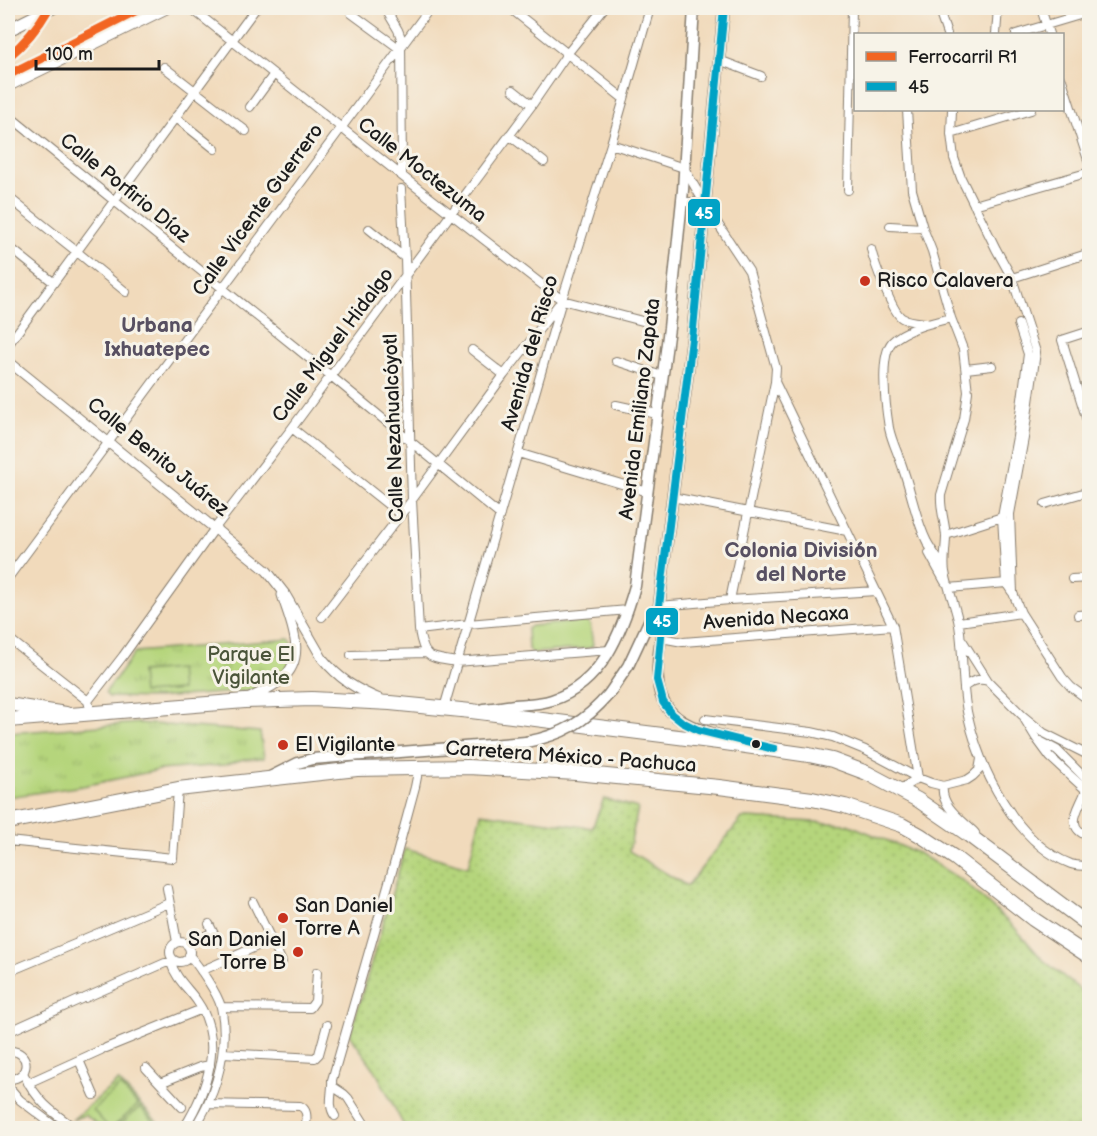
<svg xmlns="http://www.w3.org/2000/svg" width="1097" height="1136" font-family="'Balsamiq Sans',sans-serif">
<style>
.grass{fill:url(#grass-dots);stroke:#68784c;stroke-width:1.5}
.park{fill:url(#park-tufts);stroke:#68784c;stroke-width:1.5}
.garden{fill:#b5d57c;stroke:#68784c;stroke-width:1.5}
.lines{fill:none;stroke-linecap:round;stroke-linejoin:round}
.minor-casing{stroke:#867b6c;stroke-width:10}
.tertiary-casing{stroke:#867b6c;stroke-width:11}
.secondary-casing{stroke:#867b6c;stroke-width:13}
.primary-casing{stroke:#867b6c;stroke-width:14}
.motorway-casing{stroke:#867b6c;stroke-width:16}
.minor{stroke:#fff;stroke-width:8}
.tertiary{stroke:#fff;stroke-width:9}
.secondary{stroke:#fff;stroke-width:10}
.primary{stroke:#fff;stroke-width:12}
.motorway{stroke:#fff;stroke-width:14}
.secondary-bridge-casing{stroke:#867b6c;stroke-width:13;stroke-linecap:butt}
.secondary-bridge{stroke:#fff;stroke-width:10}
.bus-1-casing{stroke:#f7f3e8;stroke-width:12}
.bus-1{stroke:#01a2c5;stroke-width:8}
.rail-1-casing{stroke:#f7f3e8;stroke-width:14}
.rail-1{stroke:#f26522;stroke-width:9}
.poi-dot{fill:#c8321e;stroke:#f7f3e8;stroke-width:2}
.bus-dot{fill:#1c1c1c;stroke:#f7f3e8;stroke-width:2}
.labels{text-anchor:middle;dominant-baseline:central;stroke-width:6;stroke-linejoin:round;paint-order:stroke}
.street-label{font-size:20px;fill:#1c1c1c;stroke:#f7f3e8}
.poi-label{font-size:20px;fill:#1c1c1c;stroke:#f7f3e8;text-anchor:start}
.park-label{font-size:20px;fill:#4a5439;stroke:#f7f3e8}
.neighbourhood-label{font-size:21px;font-weight:bold;fill:#585062;stroke:#f7f3e8}
.line-badge{stroke:#f7f3e8;stroke-width:2}
.badge-label{font-size:16px;text-anchor:middle;font-weight:bold;fill:#fff}
</style>
<defs>
<pattern id="grass-dots" width="8" height="8" patternUnits="userSpaceOnUse" patternTransform="scale(1.5)"><rect width="8" height="8" fill="#b5d57c"/><path d="M2 2h.1M6 6h.1" fill="none" stroke="#9bb66b" stroke-width="1.8" stroke-linecap="round"/></pattern>
<pattern id="park-tufts" width="24" height="20" patternUnits="userSpaceOnUse" patternTransform="scale(1.5)"><rect width="24" height="20" fill="#b5d57c"/><path d="M3 7l-1-3M5 7V3M7 7l1-3M15 17l-1-3M17 17v-4M19 17l1-3" fill="none" stroke="#9bb66b"/></pattern>
</defs>
<rect width="100%" height="100%" fill="#f7f3e8"/>
<filter id="ink" filterUnits="userSpaceOnUse"><feTurbulence type="fractalNoise" baseFrequency=".0167" numOctaves="2"/><feDisplacementMap in="SourceGraphic" scale="12" xChannelSelector="R" yChannelSelector="G"/><feConvolveMatrix kernelMatrix="1 2 1 2 8 2 1 2 1" color-interpolation-filters="sRGB"/></filter>
<filter id="wash" filterUnits="userSpaceOnUse"><feTurbulence type="fractalNoise" baseFrequency=".008" numOctaves="4" result="noise"/><feDisplacementMap in="SourceGraphic" scale="24" xChannelSelector="R" yChannelSelector="G"/><feGaussianBlur stdDeviation="1.35" result="paint"/><feColorMatrix in="noise" values="0 0 0 0 0 0 0 0 0 0 0 0 0 0 0 0 0 1.4 0 .05"/><feComposite in="paint" operator="in"/></filter>
<g filter="url(#wash)">
<rect width="100%" height="100%" fill="#f1dabb"/>
<path class="grass" d="M604,799l34,9 -9,43 58,35 55,-68h6l99,6 73,30 43,27 52,47 27,31 47,38v131h-684l-30,-58 -25,-35 55,-186 63,18 13,-54 111,15z"/>
<path class="park" d="M290,639l4,8 -5,21 -28,22 -104,8 -48,-1 -4,-4 30,-41z
M139,723l121,9 4,26 -20,1 -20,6 -65,5 -76,16 -75,11v-64z
M118,1081l45,47h-60l-18,-13 -13,5z"/>
<path class="garden" d="M586,621l4,3 3,21 -2,3 -59,5 -4,-4 -1,-20 4,-3z
M179,669l2,21 -38,3 -2,-21z
M120,1086l18,19 -26,23h-3l-16,-18z
M140,1107l18,20 -2,1h-40z"/>
</g>
<g filter="url(#ink)">
<g class="lines">
<g class="minor-casing">
<path id="minor" d="M191,8l211,168 160,124 88,23
M385,8l13,22 3,8 1,138
M510,8l114,91
M938,8l9,26
M1041,8l8,26
M351,13l49,36
M996,34l2,-26
M1016,34l74,-22
M719,60l42,16
M164,67l82,64
M1062,80l28,86
M513,90l19,15
M250,107l24,-33
M907,110l5,80 11,38 9,23 19,67 12,31 5,43 -4,27 -23,76c-1,14 4,27 5,41 0,12 -3,25 -1,36 3,18 11,35 14,53 5,30 2,62 9,91 12,54 49,128 103,148 6,2 13,2 19,2
M952,110l-1,24 3,24 7,20 35,71 16,29 24,74 -12,86 -14,76 3,79 8,20 41,64 9,10 19,14
M8,115l323,261 169,139
M175,117l40,32
M951,134l80,-24
M509,135l35,27
M611,144l73,24 22,38 43,65 27,97 -1,14 118,244 25,152 -19,12
M401,189l4,69 7,242 7,130c5,30 10,27 37,32l154,-12
M848,190l4,-182
M8,197l68,54 50,41
M682,202h12l12,4
M974,205l116,-33
M890,226l33,2
M369,229l36,29
M8,246l45,36
M871,249c3,13 21,63 31,69 7,4 17,4 24,5
M1012,278l78,-25
M1090,331l-28,9 28,90
M8,345l248,-337
M472,350l32,25
M616,361l46,15
M966,369l26,-3
M616,405l41,9
M292,428l109,87
M518,453l130,39
M672,497l175,34
M1045,504l45,-13
M946,535l56,-18
M929,553l16,29
M944,569c-5,-9 -12,-18 -17,-27 -11,-22 -15,-47 -23,-70 -4,-15 -12,-29 -15,-44 -3,-19 -10,-71 3,-86 12,-13 42,-20 59,-24
M8,578l422,-570
M1072,579l18,-1
M949,588l57,-5
M1012,592l-6,-9 -4,-66 15,-80 11,-83 -10,-30
M730,600l45,-218
M659,606l71,-6 146,-9
M1078,615l12,-1
M322,617l90,-117 92,-125 54,-70
M959,622l62,-9
M419,630l49,-6 160,-14
M8,638l80,63 1,4
M661,638l22,4 210,-16
M962,640l26,41 34,34 22,18 46,23
M351,655l75,-2
M964,687c8,-6 14,-9 24,-6
M88,701l35,-45 92,-128 77,-100 240,-323 35,-51 37,-46
M444,708l118,-408 49,-156 39,-136
M705,719l106,13 22,5 32,13 53,28 13,5 12,3 24,-6 6,-4 6,-6 2,-11
M1025,720l11,18 14,19 36,33c-6,18 -24,37 4,47
M1038,740l19,10 33,33
M943,786c-3,20 19,34 32,47
M8,841l165,17 5,-69
M8,848v-26
M167,888l10,54
M253,902l29,60
M209,924l9,18
M79,941l90,-38
M170 952a10 10 0 1 1 20 0a10 10 0 1 1-20 0Z
M187,945l26,-13
M189,955c9,10 29,39 32,52 7,31 0,68 -13,96 -4,9 -9,17 -13,25
M173,959l-2,4c5,16 17,25 26,38 28,40 10,90 -13,127
M201,971l70,-31
M8,972l67,-28
M85,998l80,-35h6
M221,1007l89,1 5,-7 2,-29
M8,1032l73,-33
M106,1048l96,-39
M8,1051c24,-2 23,29 0,28
M223,1053l92,5 4,-4 8,-29
M79,1060l15,35
M146,1068l36,39
M23,1073c14,28 27,38 52,55
M28,1083l73,-33
M160,1083l40,-16 10,-2
M8,1086l12,14 37,28
M332,1086l12,8 4,4 19,30
M208,1104l92,2c9,4 6,14 6,22
M335,1116c-8,-11 -2,-23 -3,-36l63,-219 20,-74 4,-20"/>
</g>
<g class="tertiary-casing">
<path id="tertiary" d="M8,361l259,210 18,23 37,64c17,21 35,32 60,42
M248,699c11,-6 24,-11 33,-19 28,-23 9,-58 1,-85"/>
</g>
<g class="secondary-casing">
<path id="secondary" d="M724,8l-32,331 -33,267 3,11v9c-1,17 -6,38 -4,55 3,42 42,49 75,58
M609,694l19,-28 21,-45 10,-12
M483,709c11,-1 22,-3 32,-4 13,-1 25,-1 37,-5 50,-16 70,-68 83,-114l34,-258 14,-138 11,-182
M270,777l28,-14 14,-4 214,-17"/>
</g>
<g class="primary-casing">
<path id="primary" d="M8,30l44,-22
M8,85l157,-77
M8,704l58,9"/>
</g>
<g class="motorway-casing">
<path id="motorway" d="M8,720l237,-19 67,-2 78,4 81,8 247,31 91,13 23,5 35,13 51,27 48,33 124,93
M8,822l170,-33 179,-20 111,-2 108,6 143,14 93,12 33,7 57,19 18,10 35,23 78,61 57,38"/>
</g>
<use href="#minor" class="minor"/>
<use href="#tertiary" class="tertiary"/>
<use href="#secondary" class="secondary"/>
<use href="#primary" class="primary"/>
<use href="#motorway" class="motorway"/>
<g class="secondary-bridge-casing">
<path id="secondary-bridge" d="M526,742c37,-7 59,-20 83,-48"/>
</g>
<use href="#secondary-bridge" class="secondary-bridge"/>
<g class="bus-1-casing">
<path id="bus-1" d="M724,8l-32,331 -33,267 3,11v9l-5,54 6,22 9,12 10,8 16,8 76,19"/>
</g>
<use href="#bus-1" class="bus-1"/>
<g class="rail-1-casing">
<path id="rail-1" d="M8,57c17,-14 30,-30 41,-49
M8,75l133,-67"/>
</g>
<use href="#rail-1" class="rail-1"/>
</g>
</g>
<g class="poi-dot">
<circle cx="865" cy="281" r="6"/>
<circle cx="283" cy="745" r="6"/>
<circle cx="283" cy="918" r="6"/>
<circle cx="298" cy="952" r="6"/>
</g>
<circle class="bus-dot" cx="756" cy="744" r="5"/>
<g class="labels">
<g class="street-label">
<text transform="translate(422 170) rotate(38)">Calle Moctezuma</text>
<text transform="translate(125 188) rotate(39)">Calle Porfirio Díaz</text>
<text transform="translate(258 210) rotate(-54)">Calle Vicente Guerrero</text>
<text transform="translate(333 345) rotate(-53)">Calle Miguel Hidalgo</text>
<text transform="translate(530 353) rotate(-74)">Avenida del Risco</text>
<text transform="translate(640 409) rotate(-83)">Avenida Emiliano Zapata</text>
<text transform="translate(394 428) rotate(-92)">Calle Nezahualcóyotl</text>
<text transform="translate(158 457) rotate(39)">Calle Benito Juárez</text>
<text transform="translate(776 618) rotate(-4)">Avenida Necaxa</text>
<text transform="translate(571 757) rotate(4)">Carretera México - Pachuca</text>
</g>
<g class="poi-label">
<text x="877" y="281">Risco Calavera</text>
<text x="295" y="745">El Vigilante</text>
<text x="295" y="906">San Daniel<tspan x="295" dy="23">Torre A</tspan></text>
<text x="286" y="940" text-anchor="end">San Daniel<tspan x="286" dy="23">Torre B</tspan></text>
</g>
<g class="park-label">
<text x="251" y="655">Parque El<tspan x="251" dy="23">Vigilante</tspan></text>
</g>
<g class="neighbourhood-label">
<text x="157" y="325">Urbana<tspan x="157" dy="24">Ixhuatepec</tspan></text>
<text x="801" y="550">Colonia División<tspan x="801" dy="24">del Norte</tspan></text>
</g>
</g>
<g class="line-badge">
<rect x="687" y="198" width="34" height="29" rx="6" fill="#01a2c5"/>
<rect x="645" y="607" width="34" height="29" rx="6" fill="#01a2c5"/>
</g>
<g class="badge-label">
<text x="704" y="219">45</text>
<text x="662" y="627">45</text>
</g>
<rect width="1097" height="1136" fill="none" stroke="#f7f3e8" stroke-width="30"/>
<rect x="854" y="33" width="210" height="78" fill="#f7f3e8" stroke="#9f9d96" stroke-width="1.5"/>
<rect x="866" y="52" width="30" height="9" fill="#f26522" stroke="#9f9d96" stroke-width="1.5"/>
<text x="908" y="63" font-size="18" fill="#1c1c1c">Ferrocarril R1</text>
<rect x="866" y="82" width="30" height="9" fill="#01a2c5" stroke="#9f9d96" stroke-width="1.5"/>
<text x="908" y="93" font-size="18" fill="#1c1c1c">45</text>
<path d="M36 60v9h123v-9" fill="none" stroke="#1c1c1c" stroke-width="3"/>
<text x="45" y="60" font-size="18" fill="#1c1c1c" stroke="#f7f3e8" stroke-width="4.5" paint-order="stroke">100 m</text>
</svg>
